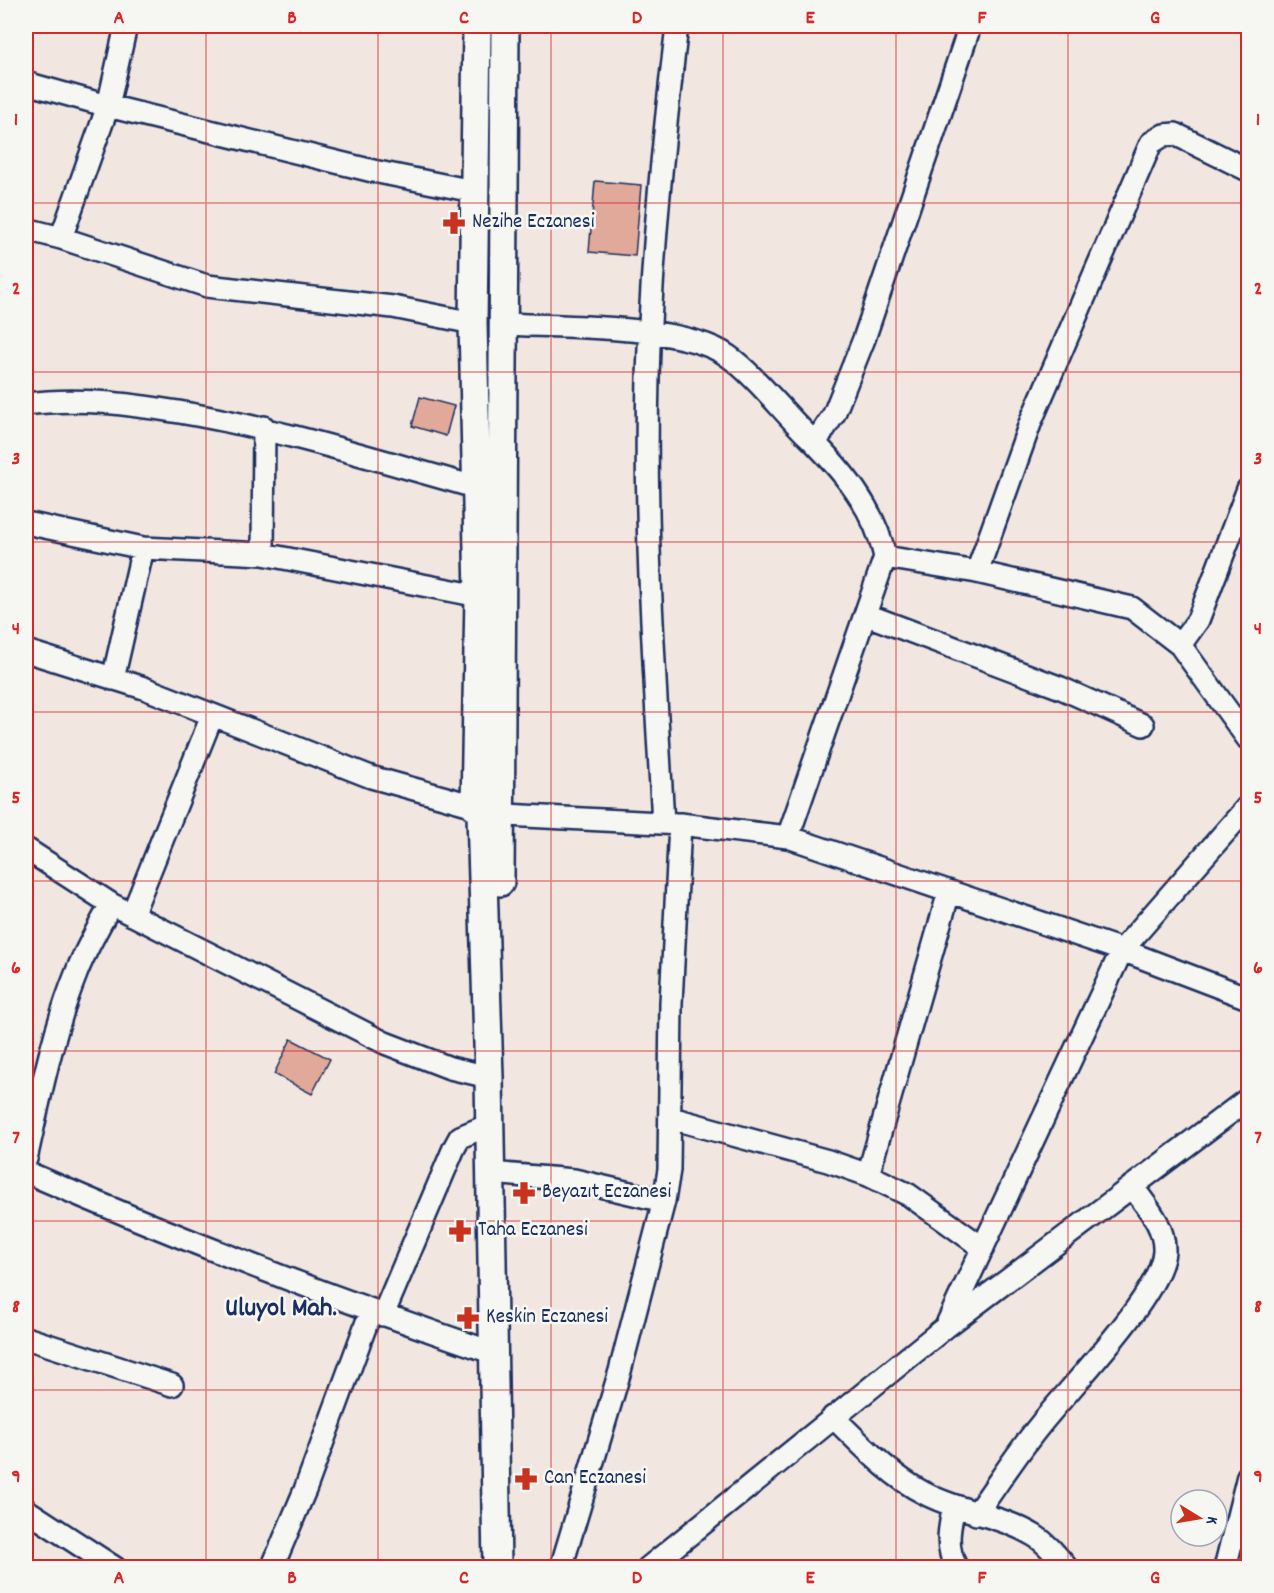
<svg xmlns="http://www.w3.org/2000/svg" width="1274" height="1593" font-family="Dekko,sans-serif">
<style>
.building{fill:#e1a999;stroke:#1b2f5e;stroke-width:1.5}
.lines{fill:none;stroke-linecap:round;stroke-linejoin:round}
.minor-casing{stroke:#1b2f5e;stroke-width:26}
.major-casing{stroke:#1b2f5e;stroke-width:32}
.minor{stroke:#f6f6f2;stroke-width:21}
.major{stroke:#f6f6f2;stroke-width:27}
.grid{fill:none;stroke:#d62828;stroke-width:1.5;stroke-opacity:0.55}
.labels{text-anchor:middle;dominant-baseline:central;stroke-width:5;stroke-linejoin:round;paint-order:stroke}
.poi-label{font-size:21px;fill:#1b2f5e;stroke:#f6f6f2;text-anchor:start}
.district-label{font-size:27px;font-weight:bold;fill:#1b2f5e;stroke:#f6f6f2}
.neatline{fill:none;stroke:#d62828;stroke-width:2}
.grid-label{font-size:20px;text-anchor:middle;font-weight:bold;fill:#d62828}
</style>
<rect width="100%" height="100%" fill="#f2e7e0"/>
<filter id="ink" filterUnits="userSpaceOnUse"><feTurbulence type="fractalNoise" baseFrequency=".0167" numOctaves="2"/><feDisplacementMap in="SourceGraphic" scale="12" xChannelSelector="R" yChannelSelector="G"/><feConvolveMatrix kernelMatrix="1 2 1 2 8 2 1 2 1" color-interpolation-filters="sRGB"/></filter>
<g filter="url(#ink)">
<path class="building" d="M595,181l46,4 -6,71 -46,-4z
M420,397l34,9 -8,30 -34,-10z
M291,1039l39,20 -18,35 -38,-20z"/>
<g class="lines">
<g class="minor-casing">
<path id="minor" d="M26,83l82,23 265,65 100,20
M26,229l35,9 146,48 186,21 80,16
M61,238l47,-132 18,-80
M504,324c56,3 180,0 224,32 27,19 55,56 80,80 34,34 67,72 77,121l-97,280
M26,404c52,-7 102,0 153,8 101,17 198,48 296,75
M815,443l19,-29 30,-75 106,-313
M26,523l117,25 120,6 216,42
M263,554l1,-127
M885,557l92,15 155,36 48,37 68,94
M977,572l54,-151 120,-278 13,-8 11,-1 73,36
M867,615l194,73 82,37
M1180,645l18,-25 50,-131
M26,651l118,37 227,89 104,29
M113,679l30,-131
M486,814l194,10 108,13 334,113 126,48
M663,823c-8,-148 -19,-296 -15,-445 3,-118 15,-235 29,-352
M26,849l85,55 274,139 65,25 39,9
M132,915l80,-199
M671,1118l157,43 40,14 41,20 74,53
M26,1159c14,-62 26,-125 50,-185 9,-24 23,-47 35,-70
M26,1172c153,67 309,127 468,181
M490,1173l84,7 90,21
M868,1175l81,-283
M383,1315l71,-167 6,-11 29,-12
M948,1322l174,-372 126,-144
M26,1338l146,47
M833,1417c28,27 56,58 91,76 35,19 77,22 111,43 13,8 22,20 32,32
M954,1507c-5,21 -9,42 3,61
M26,1510l89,58
M976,1514c21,-29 41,-61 64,-89 29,-37 122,-131 124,-174 1,-26 -18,-45 -32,-65
M272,1568l33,-78 66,-179
M561,1568l59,-197 44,-170 5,-31 2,-167 9,-179
M648,1568l299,-242 301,-227
M1225,1568l23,-92"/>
</g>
<g class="major-casing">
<path id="major" d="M477,26l-4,297 6,273 -4,210 6,8 8,263 8,491
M500,882l5,-856"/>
</g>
<use href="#minor" class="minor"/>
<use href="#major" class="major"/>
</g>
</g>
<path class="grid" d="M206,26v1542M378,26v1542M551,26v1542M723,26v1542M896,26v1542M1068,26v1542M26,203h1222M26,372h1222M26,542h1222M26,712h1222M26,881h1222M26,1051h1222M26,1221h1222M26,1390h1222"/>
<defs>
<g id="pharmacy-bare" transform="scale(1.8)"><path d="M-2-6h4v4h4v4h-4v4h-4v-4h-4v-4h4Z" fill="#c8321e" stroke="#f6f6f2" stroke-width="2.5" paint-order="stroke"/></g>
</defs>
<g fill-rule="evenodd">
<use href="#pharmacy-bare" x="454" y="223"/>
<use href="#pharmacy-bare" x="524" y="1193"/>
<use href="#pharmacy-bare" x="460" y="1231"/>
<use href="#pharmacy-bare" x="468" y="1318"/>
<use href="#pharmacy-bare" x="526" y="1479"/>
</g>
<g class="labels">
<g class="poi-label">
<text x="472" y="223">Nezihe Eczanesi</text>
<text x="542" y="1193">Beyazıt Eczanesi</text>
<text x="478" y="1231">Taha Eczanesi</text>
<text x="486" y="1318">Keskin Eczanesi</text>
<text x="544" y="1479">Can Eczanesi</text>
</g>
<g class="district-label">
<text x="281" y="1309">Uluyol Mah.</text>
</g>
</g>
<rect width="1274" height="1593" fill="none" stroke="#f6f6f2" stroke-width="66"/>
<g transform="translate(1199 1518) rotate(101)"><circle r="28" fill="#f6f6f2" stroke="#9ea6b7" stroke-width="1.5"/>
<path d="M0-4.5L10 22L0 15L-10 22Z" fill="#c8321e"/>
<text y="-9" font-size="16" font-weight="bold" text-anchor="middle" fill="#1b2f5e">K</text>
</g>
<rect x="33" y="33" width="1208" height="1527" class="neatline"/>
<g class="grid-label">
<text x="119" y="23">A</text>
<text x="292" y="23">B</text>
<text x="464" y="23">C</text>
<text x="637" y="23">D</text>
<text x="810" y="23">E</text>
<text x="982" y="23">F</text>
<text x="1155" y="23">G</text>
<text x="16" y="125">1</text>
<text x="1258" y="125">1</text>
<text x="16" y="294">2</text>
<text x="1258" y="294">2</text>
<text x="16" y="464">3</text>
<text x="1258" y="464">3</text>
<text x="16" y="634">4</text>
<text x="1258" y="634">4</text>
<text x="16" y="803">5</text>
<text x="1258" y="803">5</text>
<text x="16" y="973">6</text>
<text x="1258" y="973">6</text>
<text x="16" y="1143">7</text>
<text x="1258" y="1143">7</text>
<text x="16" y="1312">8</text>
<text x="1258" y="1312">8</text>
<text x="16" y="1482">9</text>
<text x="1258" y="1482">9</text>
<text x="119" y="1583">A</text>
<text x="292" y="1583">B</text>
<text x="464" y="1583">C</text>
<text x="637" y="1583">D</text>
<text x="810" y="1583">E</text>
<text x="982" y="1583">F</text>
<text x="1155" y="1583">G</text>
</g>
</svg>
